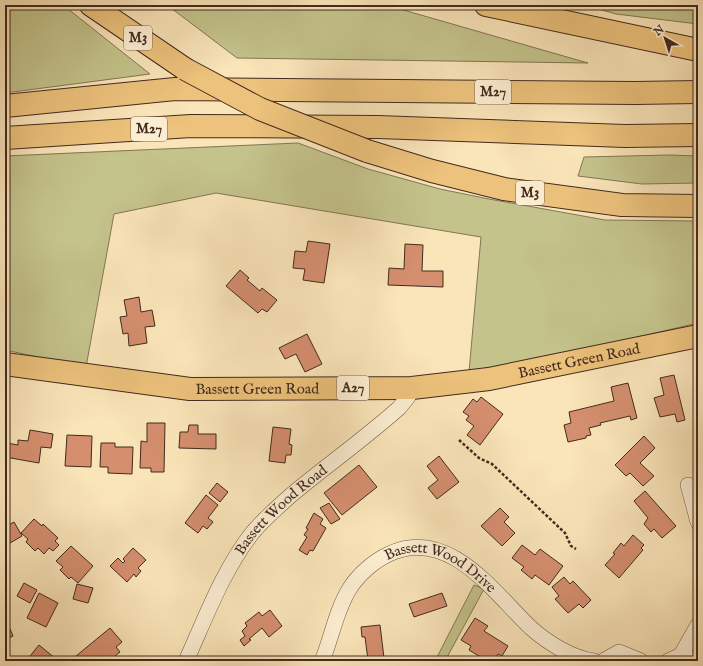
<svg xmlns="http://www.w3.org/2000/svg" width="703" height="666" font-family="'IM FELL English',serif">
<style>
.green{fill:#c4c38b;stroke:#837655}
.building{fill:#d58f6f;stroke:#422a1f}
.lines{fill:none;stroke-linecap:round;stroke-linejoin:round}
.street-casing{stroke:#705946;stroke-width:16}
.primary-casing{stroke:#422a1f;stroke-width:24}
.highway-casing{stroke:#422a1f;stroke-width:24}
.path{stroke:#422a1f;stroke-width:2.5;stroke-dasharray:3 2;stroke-linecap:butt}
.street{stroke:#fceed2;stroke-width:15}
.primary{stroke:#edc27c;stroke-width:22}
.highway{stroke:#edc27c;stroke-width:22}
.highway-bridge-casing{stroke:#422a1f;stroke-width:24;stroke-linecap:butt}
.highway-bridge{stroke:#edc27c;stroke-width:22}
.labels{text-anchor:middle;dominant-baseline:central;stroke-width:4;stroke-linejoin:round;paint-order:stroke}
.shield{fill:#fceed2;stroke:#7a6555;stroke-width:1}
.shield-label{font-size:14px;font-weight:bold;fill:#422a1f}
.street-label{font-size:15px;fill:#422a1f;stroke:#fceed2}
</style>
<rect width="100%" height="100%" fill="#fae5b9"/>
<filter id="stains"><feTurbulence type="fractalNoise" baseFrequency=".005" numOctaves="4"/><feColorMatrix values="0 0 0 0 .2 0 0 0 0 .09 0 0 0 0 .02 0 0 0 .5 -.17"/></filter>
<radialGradient id="worn" r=".72"><stop offset=".6" stop-color="#630" stop-opacity="0"/><stop offset="1" stop-color="#630" stop-opacity=".3"/></radialGradient>
<path class="green" d="M5,5h58l87,69 -145,19z
M167,5h219l202,58 -351,-5z
M585,5h113v19l-82,-10z
M298,143l70,26 72,20 49,10 116,21 93,1v102l-142,33 -87,16 12,-135 -265,-44 -102,21 -28,153 -81,-17v-194z
M669,155l29,1v27l-56,1 -64,-8 6,-19z
M474,585l10,4 -39,72h-10z"/>
<path class="building" d="M308,241l22,3 -6,39 -21,-3 2,-11 -12,-1 2,-17 11,1z
M405,244l18,1 -1,26h21v16l-55,-2 1,-17 15,1z
M240,270l9,8 -2,2 13,11 2,-3 15,12 -10,12 -5,-3 -4,4 -32,-27z
M139,297l2,15 11,-2 3,16 -10,1 2,16 -18,3 -1,-13 -5,1 -3,-17 7,-1 -3,-16z
M307,334l15,30 -17,8 -9,-18 -11,5 -6,-11z
M674,375l11,45 -8,2 -2,-8 -15,3 -6,-19 10,-3 -4,-17z
M628,383l9,35 -6,2 -1,-4 -30,7 1,2 -12,3 2,7 -5,1v2l-18,4 -4,-17 7,-2 -2,-11 45,-11 -3,-14z
M481,397l22,17 -23,31 -13,-10 7,-9 -8,-6 3,-4 -6,-4 10,-13 4,3z
M147,423h18l-1,49h-13v-4h-11l1,-27 6,1z
M189,425h9v9h18v15l-37,-1 1,-16h8z
M273,427l18,2 -2,15 3,1 -1,10h-5l-1,8 -16,-2z
M30,430l23,4 -2,14 -10,-1 -2,16 -34,-6 2,-14 11,2v-5l10,1z
M67,435l25,1 -1,31 -26,-1z
M644,436l11,12 -15,15 14,13 -11,10 -13,-13 -4,3 -11,-11z
M101,443h14v4h18l-1,27 -24,-1v-6h-8z
M439,456l20,26 -22,17 -9,-11 10,-8 -11,-14z
M359,465l18,22 -35,28 -18,-22z
M217,483l11,9 -8,10 -11,-9z
M645,491l31,35 -14,12 -8,-9 -3,3 -7,-8 4,-6 -14,-17z
M206,495l12,10 -10,13 5,4 -6,7 -4,-3 -5,7 -13,-10z
M329,503l11,16 -9,5 -11,-16z
M500,508l9,9 -5,5 11,11 -13,13 -21,-20z
M314,513l9,6 -3,5 6,4 -13,23 -3,-1 -3,5 -8,-5 8,-13 -3,-2 4,-6 -2,-1z
M34,519l8,7 1,-2 15,14 -3,3 4,4 -6,6 -4,-3 -5,6 -6,-6 -3,3 -9,-9 2,-3 -7,-6z
M14,522l8,14 -12,7 -5,-8v-8z
M633,535l11,10 -3,3 2,2 -24,28 -14,-13 10,-11 -2,-1 8,-10 3,3z
M522,545l13,10 5,-6 23,17 -14,19 -14,-10 -3,4 -11,-9 3,-3 -12,-9z
M71,546l22,20 -15,17 -7,-6 -2,2 -9,-9 3,-3 -7,-6z
M133,548l13,12 -8,8 3,3 -5,6 -2,-3 -7,8 -17,-16 8,-8 5,5 2,-2 -2,-2z
M564,577l6,7 3,-3 18,19 -8,8 -4,-4 -11,9 -13,-14 4,-3 -7,-9z
M24,583l13,7 -7,13 -13,-7z
M77,584l16,4 -5,15 -15,-4z
M39,593l19,10 -12,24 -19,-9z
M442,593l5,13 -33,11 -5,-13z
M270,610l12,16 -13,11 -7,-9 -13,11 2,1 -7,6 -4,-6 5,-4 -3,-5 5,-5 -2,-3 14,-11 3,4z
M5,617l8,19 -8,4z
M475,618l13,8 -4,5 24,15 -6,10 -4,-2 -5,7h-6l-18,-11 2,-4 -10,-6z
M380,625l4,33 -16,2 -3,-23h-3l-1,-10z
M110,628l12,14 -6,5 4,5 -11,9h-39z
M39,645l17,14 -2,2h-28z"/>
<g class="lines">
<g class="street-casing">
<g id="street">
<path d="M688,485l10,37"/>
<path d="M681,655l16,6"/>
<path id="s1" d="M186,661c20,-44 37,-91 67,-129 11,-13 25,-25 37,-36 36,-30 74,-57 109,-88l9,-11 4,-9"/>
<path id="s2" d="M322,661c10,-24 14,-51 28,-73 9,-14 24,-27 39,-34 60,-28 105,39 142,74 17,15 41,30 63,33"/>
<path d="M603,661l16,-9 22,9"/>
<path d="M668,661l13,-6 17,-30"/>
</g>
</g>
<g class="primary-casing">
<g id="primary">
<path id="s3" d="M5,364l185,25 222,-1 77,-9 209,-43"/>
</g>
</g>
<g class="highway-casing">
<path id="highway" d="M91,5l94,64
M486,5l212,45
M5,106l170,-17 460,4 63,-1
M5,138l186,-12 187,1 247,9 73,-1
M367,151l65,20 72,18 118,16 76,1"/>
</g>
<path class="path" d="M459,440l20,18 13,6 73,69 6,13 5,3"/>
<use href="#street" class="street"/>
<use href="#primary" class="primary"/>
<use href="#highway" class="highway"/>
<g class="highway-bridge-casing">
<path id="highway-bridge" d="M185,69l75,40 107,42"/>
</g>
<use href="#highway-bridge" class="highway-bridge"/>
</g>
<g class="labels">
<g class="shield">
<rect x="124" y="26" width="28" height="24" rx="3"/>
<rect x="475" y="80" width="36" height="24" rx="3"/>
<rect x="131" y="117" width="36" height="24" rx="3"/>
<rect x="516" y="181" width="28" height="24" rx="3"/>
<rect x="337" y="376" width="32" height="24" rx="3"/>
</g>
<g class="shield-label">
<text x="138" y="38">M3</text>
<text x="493" y="92">M27</text>
<text x="149" y="129">M27</text>
<text x="530" y="193">M3</text>
<text x="353" y="388">A27</text>
</g>
<g class="street-label">
<text stroke="none"><textPath href="#s3" startOffset="578">Bassett Green Road</textPath></text>
<text stroke="none"><textPath href="#s3" startOffset="254">Bassett Green Road</textPath></text>
<text stroke="none"><textPath href="#s1" startOffset="181">Bassett Wood Road</textPath></text>
<text stroke="none"><textPath href="#s2" startOffset="188">Bassett Wood Drive</textPath></text>
</g>
</g>
<rect width="703" height="666" fill="none" stroke="#fae5b9" stroke-width="20"/>
<rect x="6" y="6" width="691" height="654" fill="none" stroke="#422a1f" stroke-width="2"/>
<rect x="10" y="10" width="683" height="646" fill="none" stroke="#422a1f"/>
<g transform="translate(665 38) rotate(321)" stroke="#fceed2" stroke-width="3" paint-order="stroke">
<path d="M0-3L7 15L0 10L-7 15Z" fill="#422a1f"/>
<text y="-6" font-size="11" font-weight="bold" text-anchor="middle" fill="#422a1f">N</text>
</g>
<rect width="100%" height="100%" filter="url(#stains)"/>
<rect width="100%" height="100%" fill="url(#worn)"/>
</svg>
